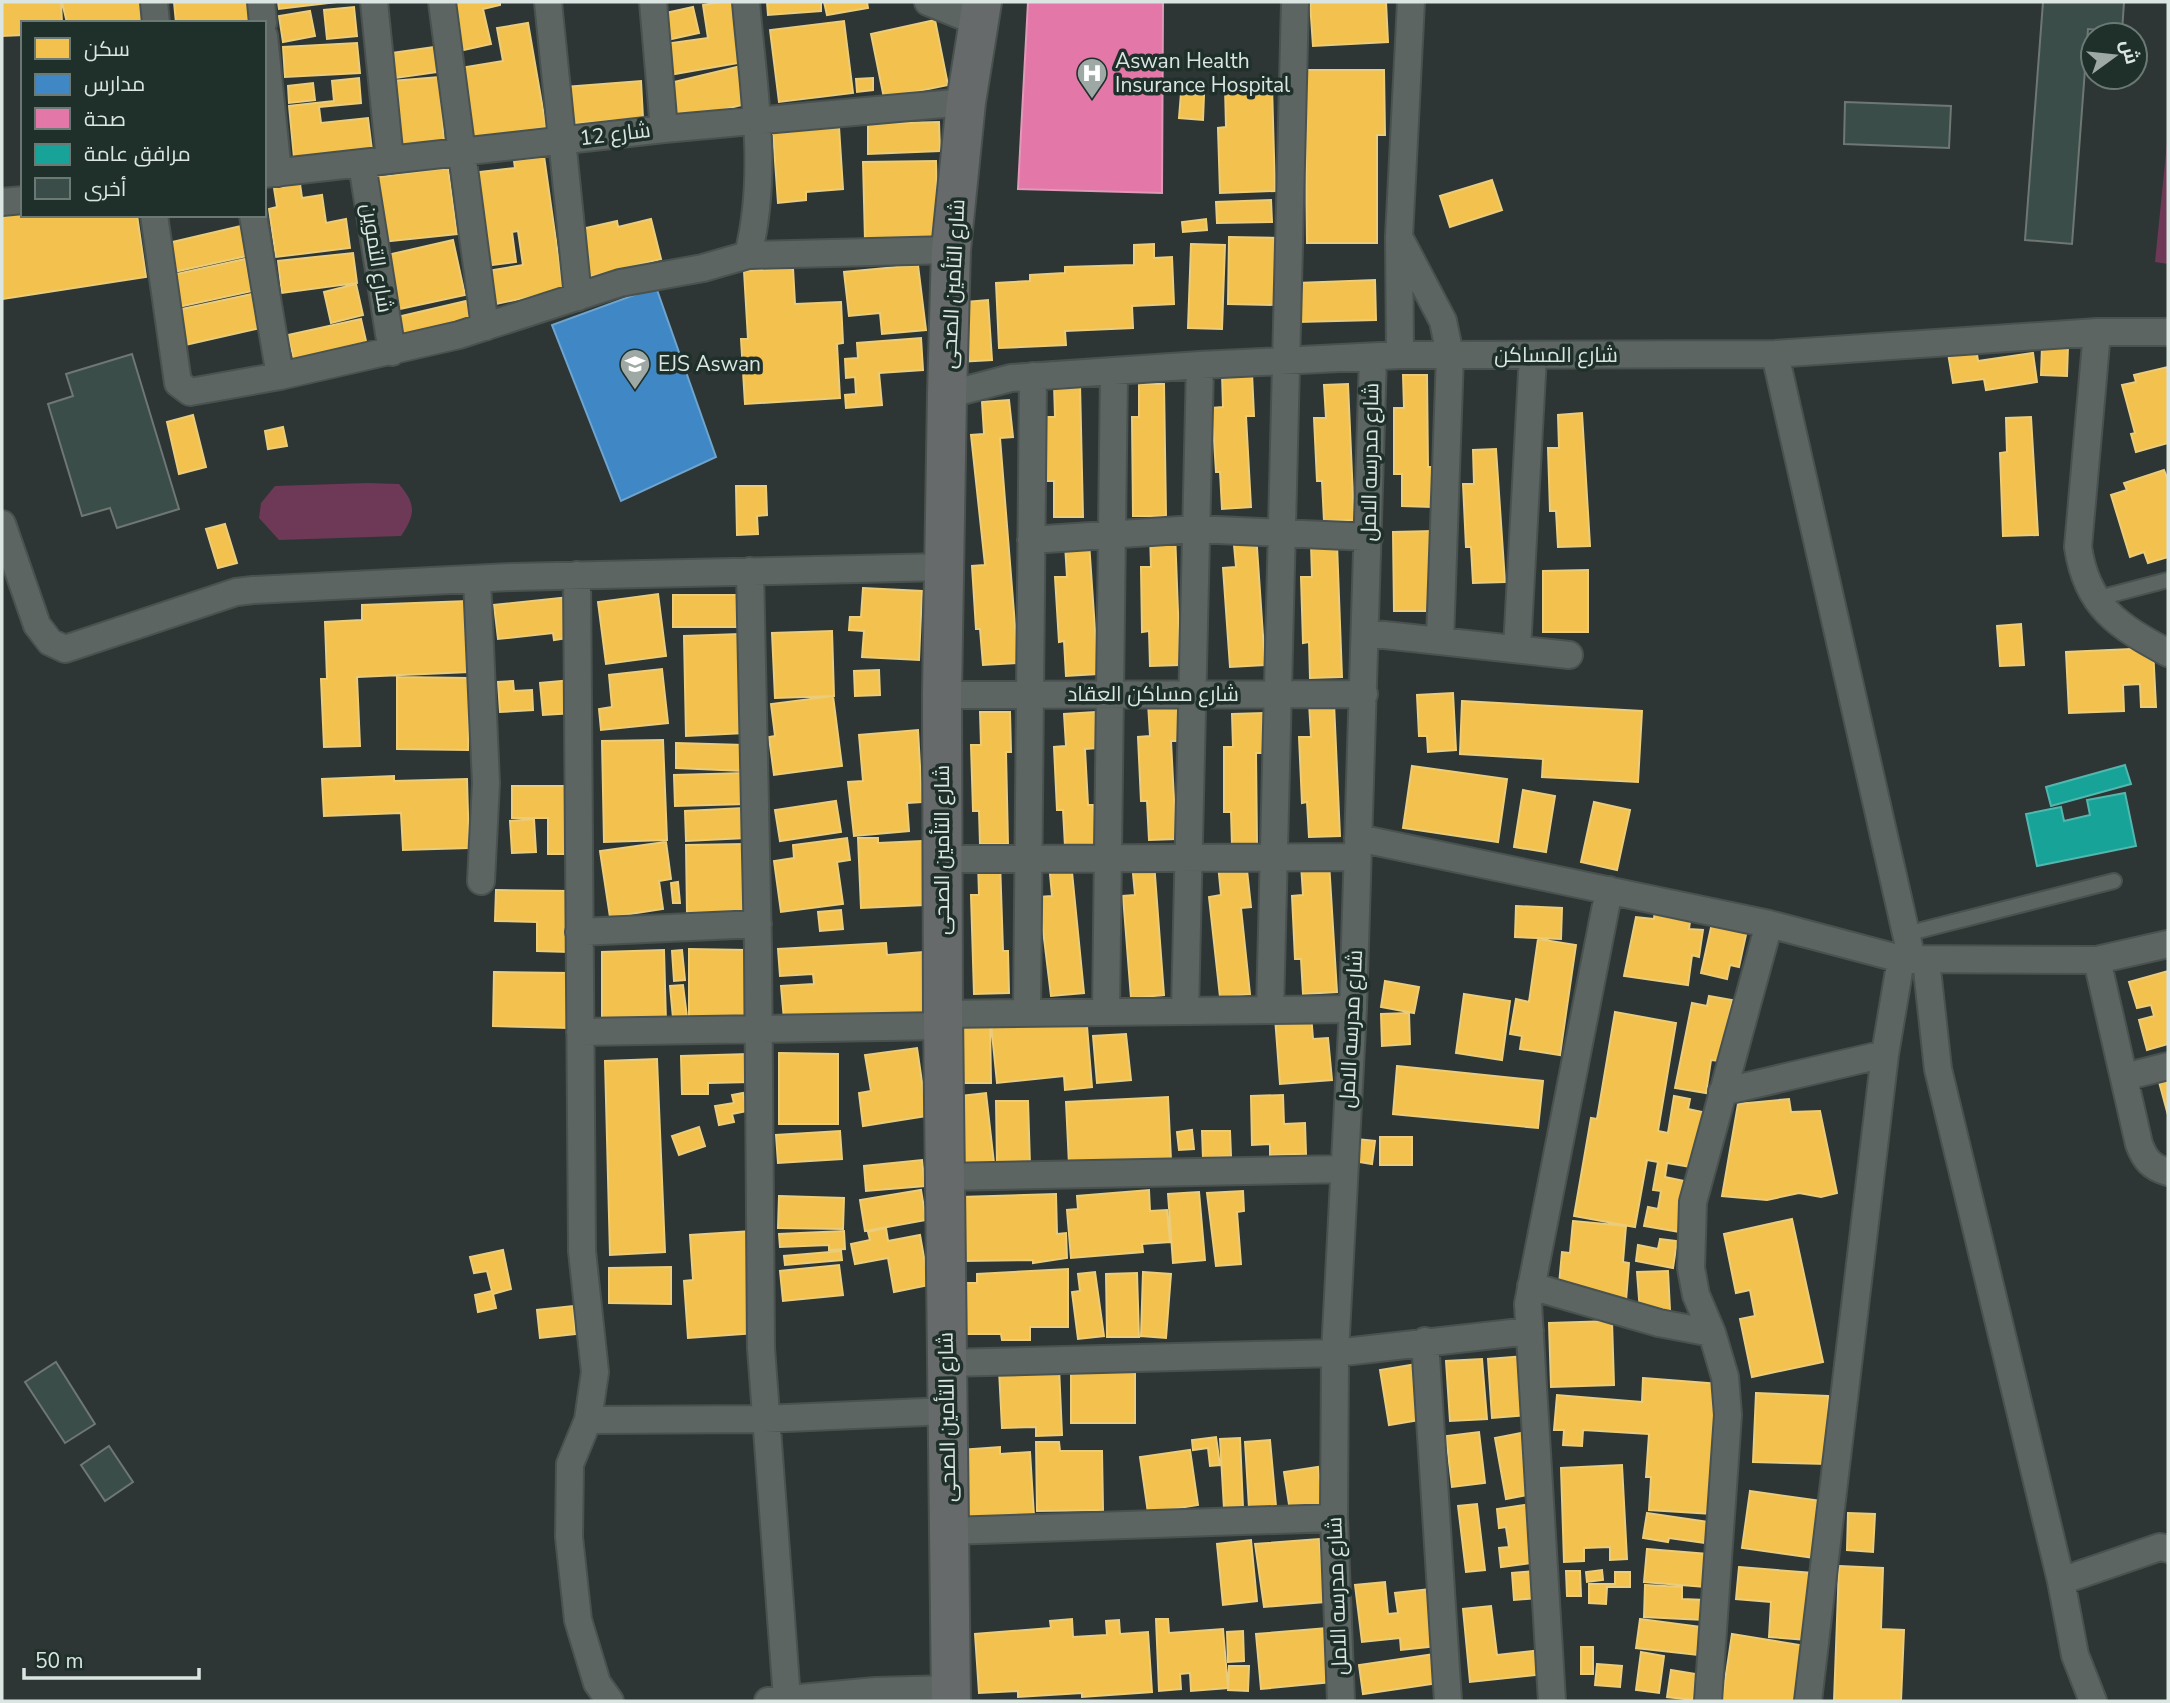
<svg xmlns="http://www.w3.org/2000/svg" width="2170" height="1703" font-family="'Nunito Sans',Cairo,sans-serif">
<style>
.green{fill:#6d3956}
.homes{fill:#f2c14e;stroke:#ebcc7a;stroke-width:2}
.schools{fill:#3f88c5;stroke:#6ea4ce;stroke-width:2}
.health{fill:#e377a8;stroke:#e198b9;stroke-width:2}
.public{fill:#17a398;stroke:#52b7ae;stroke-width:2}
.building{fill:#3a4d49;stroke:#6e7774;stroke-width:2}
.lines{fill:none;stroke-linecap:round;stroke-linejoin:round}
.lane-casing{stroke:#49524f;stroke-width:18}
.street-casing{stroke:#49524f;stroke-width:30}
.secondary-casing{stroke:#49524f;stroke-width:42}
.lane{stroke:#5d6563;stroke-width:14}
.street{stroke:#5d6563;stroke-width:26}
.secondary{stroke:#676a6a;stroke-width:38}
.labels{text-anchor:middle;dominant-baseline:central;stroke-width:7;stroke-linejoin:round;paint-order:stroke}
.poi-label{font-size:21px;fill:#dbe6e2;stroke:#1f302b;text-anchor:start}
.street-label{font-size:21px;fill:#dbe6e2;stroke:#1f302b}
</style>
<rect width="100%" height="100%" fill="#2d3634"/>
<path class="green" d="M2168,133v131l-13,-2z
M367,483l32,1c17,20 17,30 2,52l-122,4 -20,-22 2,-15 14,-17z"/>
<path class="homes" d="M2,2h59l1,21h-39v12l-21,1z
M62,2h81l5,21h-81z
M174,2h77l3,21h-78z
M278,2h59l-58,7z
M454,2h46v3l-17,4 8,35 -32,7 -4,-21 5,-1z
M720,2h19l5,60 -75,13 -5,-31 44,-6 -5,-33z
M767,2h54v9l-53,4z
M824,2h43l1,6 -41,7z
M1310,2h76l2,40 -75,4z
M354,7l3,29 -30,3 -3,-29z
M693,7l6,26 -32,7 -6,-26z
M310,11l5,25 -32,6 -4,-26z
M935,20l13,65 -64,13 -13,-64z
M844,21l9,72 -74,9 -9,-72z
M528,23l18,104 -74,13 -12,-72 43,-7 -6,-33z
M357,43l3,30 -75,4 -2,-30z
M435,47l3,25 -44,6 -3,-25z
M741,66l9,37 -71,17 -9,-37z
M1305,70h79l1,65h-8v108h-70z
M439,77l5,64 -46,4 -6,-64z
M359,78l2,25 -42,4 2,16 47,-5 4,32 -78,8 -5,-52 45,-5 -2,-20z
M873,78v12l-16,2 -1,-13z
M641,81l2,37 -75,6 -3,-37z
M313,83l2,17 -26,3 -1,-17z
M1272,86l3,105 -55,2 -2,-65 8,-1 -1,-40z
M1181,93l23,2 -1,25 -24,-2z
M939,122l1,29 -72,3v-30z
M839,127l4,62 -37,3v8l-28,3 -5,-70z
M544,156l19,134 -72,15 -4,-34 36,-6 -5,-34 -6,1 4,30 -31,4 -13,-93 43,-5 -1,-7z
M936,161l2,78 -73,1 -2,-78z
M448,168l9,66 -75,8 -10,-64z
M1492,180l10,30 -52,17 -10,-31z
M300,184l2,14 20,-3 4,28 20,-4 4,29 -74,9 -7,-48 8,-2 -3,-19z
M1271,200l1,22 -55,1 -1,-21z
M23,213l114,2 9,62 -144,22v-82z
M651,219l10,40 -73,18 -11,-47 40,-9 1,6z
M1206,219l1,11 -24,2 -1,-10z
M241,226l6,30 -73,16 -6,-29z
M1229,237l50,1 -2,67 -49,-1z
M453,240l12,55 -70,15 -12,-54z
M1154,244v14l18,-1 2,47 -42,2 1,22 -68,3 1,14 -67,3 -3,-65 34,-2v-6l35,-2v-6l69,-2v-20z
M1191,244l34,1 -3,84 -34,-1z
M353,253l4,30 -75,10 -4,-32z
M245,259l7,32 -74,16 -6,-32z
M918,265l8,65 -44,4 -2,-21 -31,3 -5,-44z
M793,268l2,36 46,-2 2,41 -6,1 3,54 -95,6 -4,-65h7l-4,-68z
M1375,280l1,40 -78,2 -1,-39z
M356,284l7,31 -32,8 -7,-31z
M252,294l8,34 -75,17 -8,-35z
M988,300l4,60 -34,2 -4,-59z
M466,301l6,23 -73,17 -6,-23z
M361,319l7,31 -72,17 -8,-32z
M921,338l2,32 -44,3 3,32 -36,3 -1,-13 11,-1 -1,-17 -9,1 -1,-19 13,-1 -1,-15z
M2042,346h26l-1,30 -26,-1z
M1976,348l2,13 55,-8 4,29 -51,8 -2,-11 -31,4 -5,-30z
M2168,367v76l-32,9 -5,-18 4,-1 -13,-48 14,-3 -2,-7z
M1252,373l2,43h-8l5,91 -29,2 -2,-37h-4l-4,-64 11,-1 -1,-33z
M1403,375h24l1,92h4v40l-30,-1v-32h-8v-66h10z
M1054,384h26l3,133h-29v-36h-8l-1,-64h10z
M1139,384h25l2,132h-33l-1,-99h7z
M1348,384l6,136 -30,1 -2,-40h-5l-3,-63h12l-2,-33z
M1009,400l4,37 -13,1 18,225 -35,2 -3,-36h-4l-4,-63 13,-1 -14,-130 13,-1 -2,-32z
M1582,413l8,133 -32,1 -2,-36h-6l-2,-63h11l-1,-33z
M193,415l13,52 -27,7 -12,-52z
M2031,417l7,118 -35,1 -3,-83 7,-1 -1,-34z
M283,427l4,19 -19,3 -3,-18z
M1496,449l9,133 -32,1 -2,-36h-5l-3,-63h11l-1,-34z
M2164,470l4,10v77l-20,6 -4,-11 -14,5 -19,-62 16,-5 -3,-7z
M736,486h30l1,29 -10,1 1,18 -21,1z
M225,524l12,39 -19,5 -12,-39z
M1433,531l2,80h-41l-1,-79z
M1175,532l5,133 -30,1 -1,-35 -7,1 -1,-65h10l-1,-34z
M1256,533l9,132 -35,2 -7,-99 13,-1 -3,-33z
M1089,542l9,132 -32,2 -2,-35 -5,1 -4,-65h12l-2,-33z
M1337,544l5,133 -32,1 -1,-36 -6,1 -2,-66h11l-1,-32z
M1588,570v62h-45v-61z
M863,588l59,3 -3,69 -57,-3 2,-26 -15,-1 1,-13h11z
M658,594l8,62 -60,8 -8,-62z
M673,595h71v32h-71z
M569,597l5,40 -20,3 -1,-7 -55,6 -4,-34z
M468,601l1,71 -112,5 3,69 -36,1 -3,-68h6l-2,-57 37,-2v-15z
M2021,624l3,41 -24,1 -3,-40z
M832,631l2,65 -59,2 -3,-65z
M740,634l5,99 -59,3 -2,-100z
M2153,648l3,59h-15l-1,-23 -17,1 1,26 -55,2 -3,-61z
M662,669l6,54 -67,7 -2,-21 13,-2 -3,-32z
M879,670l1,25 -25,1 -1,-25z
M397,677l72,1 -1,72 -71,-1z
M572,680l2,33 -31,2 -3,-32z
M513,681l1,10 18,-1 1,20 -33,2 -2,-30z
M1453,693l3,57 -28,2 -1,-16h-8l-2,-41z
M833,696l9,70 -68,9 -5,-38 6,-1 -4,-32z
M1462,701l180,10 -4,71 -96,-5 1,-18 -83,-5z
M1177,702l2,39h-8l5,98 -27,1 -2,-39h-6l-3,-64 12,-1 -2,-33z
M1309,703h25l6,133 -31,1 -2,-35 -5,1 -3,-66h12z
M980,712h30l1,40h-5l2,92h-28l-1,-33h-6l-2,-66h10z
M1095,712l2,36 -12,1 3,56h5l3,39 -31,2 -2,-36h-6l-3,-63 12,-1 -2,-32z
M1264,713l1,40h-9l1,92h-25l-1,-33h-7v-65h9l-1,-33z
M918,730l4,72 -15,1 2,28 -55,5 -6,-54 15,-1 -4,-46z
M663,740l4,100 -63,2 -2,-101z
M676,743l68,2 -1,26 -67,-3z
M1412,766l95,13 -9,63 -95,-14z
M745,773l1,31 -71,2 -1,-31z
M394,776v5l73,-2 2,69 -66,2 -2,-37 -77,3 -2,-37z
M512,786h60l-1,68h-23v-36h-36z
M1523,790l32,6 -9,56 -32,-5z
M836,801l5,31 -61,9 -5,-31z
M1594,802l36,8 -13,60 -36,-8z
M744,808l2,30 -60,3 -1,-30z
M534,819l2,33 -24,1 -2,-32z
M847,838l3,22 -13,2 6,42 -62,8 -7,-51 20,-3 -1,-13z
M858,838h20v5l44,-2 3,64 -64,3z
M666,842l5,37 -12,2 4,28 -53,8 -10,-66z
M745,844l1,68 -59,1 -1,-68z
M1000,861l3,90h5l1,42 -35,1 -3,-99h8l-1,-33z
M1246,861l5,46 -10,1 9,86 -30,3 -11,-100 12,-2 -3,-31z
M1071,862l13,131 -33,3 -12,-99 13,-1 -3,-33z
M1154,862l10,133 -33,3 -8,-102 12,-1 -3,-32z
M1329,862l8,130 -34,2 -2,-35h-6l-3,-63 11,-1 -2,-31z
M678,882l2,21h-7l-2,-20z
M496,890l74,1 -1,61 -32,-1v-29l-42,-1z
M1516,906l46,2 -1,31 -46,-2z
M1655,909l36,5 -2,15 14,1 -4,27 -7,-2 -4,30 -64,-9 12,-59 18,2z
M841,910l2,19 -23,2 -2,-19z
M1712,923l35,7 -8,37 -9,-2 -3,14 -26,-6z
M1538,939l38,6 -16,110 -40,-6 2,-13 -12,-2 6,-35 13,3z
M886,943l1,12 36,-3 4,63 -143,5 -3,-34 33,-2 -1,-10 -33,2 -2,-27z
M689,949l58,1v71l-58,-1z
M664,950l2,72 -64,3v-73z
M682,950l3,30 -11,1 -2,-30z
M2168,971v73l-21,6 -8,-30 15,-4 -3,-11 -14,3 -8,-26z
M494,972l76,1v55l-77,-2z
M1385,981l34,6 -5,26 -33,-6z
M683,985l4,32 -14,1 -3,-32z
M1464,994l46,7 -8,59 -46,-7z
M1709,996l23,4 -13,61 -8,-1 -5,33 -31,-5 17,-85 15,3z
M1615,1012l61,11 -18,108 10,2 6,-37 16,3 -2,10 19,4 -10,55 -30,-5 -2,14 24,5 -9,50 -36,-6 4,-19 10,2 3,-18 -8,-1 5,-28 -11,-2 -12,67 -61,-11 17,-98 6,1z
M1409,1013l1,31 -28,2 -1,-32z
M1086,1014l6,73 -27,3 -1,-14 -67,7 -6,-59z
M1311,1014l2,25 15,-1 4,42 -52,4 -5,-67z
M954,1021h36l1,62h-37z
M1126,1034l5,46 -34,3 -4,-47z
M917,1048l10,68 -64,10 -4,-33 12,-2 -6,-36z
M779,1053l59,1v70h-59z
M749,1054l2,28 -43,1v11h-26l-1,-38z
M657,1059l8,193 -55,3 -5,-194z
M1397,1066l146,15 -5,47 -145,-14z
M2168,1080v35l-9,-33z
M743,1093l4,18 -15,3 2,8 -15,3 -4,-19 19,-3 -2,-8z
M986,1093l8,70 -34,4 -8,-70z
M1283,1095l1,29 21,-1 1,31 -36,1v-11l-18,1 -1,-49z
M1168,1097l3,63 -102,5 -3,-63z
M1789,1099l2,13 29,-1 17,82 -16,4 -22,-4 -32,7 -45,-4 16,-92z
M996,1101h32l2,64h-33z
M699,1127l6,19 -26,9 -7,-19z
M1192,1130l2,19 -15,1 -2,-18z
M840,1131l2,28 -64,4 -2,-28z
M1202,1131h28l1,25 -28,2z
M1380,1137h32v28h-32z
M1356,1139l19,2 -3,23 -19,-3z
M922,1160l3,26 -59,5 -2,-25z
M921,1190l5,30 -61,11 -5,-31z
M1149,1190l1,21 17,-1 3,32 -28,2 1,8 -72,6 -4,-48 11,-1 -1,-13z
M1243,1191l1,20 -7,1 4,52 -25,2 -9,-73z
M1199,1192l6,68 -32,3 -5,-69z
M1056,1194l1,40 9,-1 1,25 -34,5v-3l-71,1 -2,-64z
M779,1196l65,2 -1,31 -65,-1z
M1792,1219l31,143 -71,15 -12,-58 15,-3 -5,-26 -14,3 -12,-59z
M1573,1221l53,5 -3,36 6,1 -3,38 -68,-6 4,-43 8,1z
M886,1228l2,13 32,-6 9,50 -35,7 -6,-34 -33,6 -4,-20 19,-4 -2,-8z
M752,1231l4,102 -68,5 -4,-57 9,-1 -3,-45z
M844,1231l1,18 -16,1v-5l-49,2 -1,-13z
M1660,1239l17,2 -4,27 -37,-7 2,-16 20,4z
M503,1250l8,39 -18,5 3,14 -18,4 -3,-17 17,-4 -5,-20 -13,2 -4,-16z
M841,1251l1,9 -57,5 -1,-9z
M839,1265l4,30 -60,6 -3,-30z
M671,1267v37l-62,-1v-35z
M1068,1269v58h-38v13h-28l-1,-6h-38l-1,-51h15v-9z
M1668,1271l2,39 -30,2 -3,-40z
M1095,1272l9,64 -26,3 -6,-47 8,-1 -2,-17z
M1143,1272l28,2 -5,64 -25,-2z
M1137,1273l2,64h-32l-1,-63z
M573,1306l2,28 -35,4 -3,-28z
M1612,1321l2,64 -63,2 -2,-64z
M1526,1356l4,59 -38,3 -4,-59z
M1482,1359l5,60 -37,2 -4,-60z
M1417,1364l9,55 -37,6 -9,-55z
M1071,1366h64v57h-64z
M1059,1367l3,68 -26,1v-9l-34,1 -3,-58z
M1643,1378l77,6 -8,130 -63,-4 2,-33h-5l3,-43 -66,-4 -1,16 -19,-1 1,-15h-10l3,-35 85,7z
M1756,1393l72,3 -1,68 -74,-2z
M1479,1432l6,51 -33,4 -6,-51z
M1526,1432l11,61 -31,6 -11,-61z
M1216,1437l4,28 -10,1 -2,-18 -15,2 -1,-10z
M1240,1438l3,69 -19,2 -4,-70z
M1270,1440l6,66 -27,2 -4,-66z
M1036,1442h23l1,9h42l1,59 -66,1z
M1000,1447v7l30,-2 4,64 -70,4 -4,-70z
M1190,1450l8,55 -50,8 -8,-56z
M1622,1465l5,94 -17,1v-13l-26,1v13l-20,1 -3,-94z
M1318,1467l5,40 -33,4 -6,-39z
M1750,1491l72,10 -7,57 -73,-10z
M1477,1504l8,66 -19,2 -8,-66z
M1531,1504l8,58 -38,5 -2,-19 10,-1 -3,-20 -7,1 -2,-19z
M1647,1513l69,10 -3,21 -44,-6 -1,4 -25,-4z
M1848,1513l27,1 -2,38 -26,-2z
M1319,1539l6,63 -61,5 -9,-63z
M1251,1540l6,61 -34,4 -6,-61z
M1647,1549l61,5 -3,33 -61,-5z
M1839,1566l44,2 -2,61 23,1 -3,71h-67z
M1739,1567l74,6 -6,67 -38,-3 2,-35 -35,-3z
M1602,1570l1,10 -16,2 -1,-10z
M1534,1571l3,27 -23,2 -2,-27z
M1566,1571h14l1,25h-14z
M1615,1572h15v15h-23l-1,17 -17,-1v-19h26z
M1385,1582l3,32 10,-1 -3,-20 35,-4 7,57 -36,4 -1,-12 -38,4 -7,-57z
M1645,1585l37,2v12l23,1 -1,20 -60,-3z
M1491,1606l6,49 44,-5 3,24 -74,8 -7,-73z
M1072,1619l1,18 34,-2 -1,-14 13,-1 1,14 28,-2 4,60 -70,5v-4l-64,4v-6l-39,2 -4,-59 76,-6 -1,-7z
M1156,1619h12l1,14 54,-4 5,59 -37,3 -1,-18 -10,1 1,15 -22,2z
M1640,1619l62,8 -4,28 -62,-7z
M1327,1628l5,54 -71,7 -5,-55z
M1243,1631l1,30 -16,1 -1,-30z
M1732,1634l74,12 -9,55h-75z
M1581,1647h12v27h-12z
M1641,1652l23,4 -5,37 -23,-3z
M1435,1654l4,29 -76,11 -4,-29z
M1597,1664l25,2 -2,21 -25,-2z
M1229,1666h20l-1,25 -20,-1z
M1671,1670l25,4 -3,26 -26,-3z"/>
<path class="schools" d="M656,287l60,170 -95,44 -69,-176z"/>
<path class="health" d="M1028,2h135l-1,191 -144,-4z"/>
<path class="public" d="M2125,765l6,19 -80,22 -5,-19z
M2125,793l11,53 -99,20 -11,-52 35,-7 3,14 26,-6 -3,-15z"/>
<path class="building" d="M2043,2h81l-2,30 -34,-3 -16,215 -47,-4z
M1845,102l106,4 -2,42 -105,-4z
M132,354l47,155 -62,19 -7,-20 -28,8 -34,-112 25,-8 -7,-22z
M56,1362l39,62 -30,19 -40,-61z
M109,1446l24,36 -28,19 -24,-36z"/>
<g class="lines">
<g class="lane-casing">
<path id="lane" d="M2095,599l73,-19
M1906,934l208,-53"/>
</g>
<g class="street-casing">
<path id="street" d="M154,2l2,21
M261,2l2,21
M374,2l16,158
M442,2l43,325
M548,2l30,295
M653,2l11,127
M928,2l52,21
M264,36l14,137
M362,164l30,188
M264,174l400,-45 302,-27
M2,202l21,-2
M154,215l24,168 12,9 90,-16 179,-41 161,-52 83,-15 45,-13c21,-82 5,-170 -2,-253
M253,215l27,161
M1399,237l44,84 7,34 -10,286
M748,255l203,-5
M2097,332l-19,215c9,60 40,79 90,106
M1775,354l137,606
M1400,355l-1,-118 12,-235
M947,395l64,-17 189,-13 200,-10 375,-1 322,-22h71
M2,524l35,101 13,17 15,7 171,-57 17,-2 259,-13 432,-10
M1031,540l165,-11 173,8
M750,571l8,377 3,400 26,351
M577,575l5,676 13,121 -7,48 -18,44 -1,73 9,83 19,63 13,18
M477,579l9,204 -5,98
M1366,633l203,22
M1517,649l16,-294
M942,695l422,-1
M1358,838l411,86 132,35 196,1 71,-16
M942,859l415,-2
M579,932l179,-8
M1926,960l12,109 123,512 14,74 18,46
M2097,960l42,184c6,16 12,23 29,28
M1270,1010l25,-1008
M1185,1011l15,-646
M1106,1012l8,-641
M1027,1013l6,-637
M943,1014l410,-5
M580,1032l363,-6
M2124,1077l44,-11
M1722,1092l163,-38
M944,1177l399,-8
M1531,1286l128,37 53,10
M1425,1341l23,360
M946,1363l389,-10 195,-22
M588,1420l176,-1 183,-8
M949,1531l385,-13
M2061,1581l99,-34 8,2
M768,1701l108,-10 75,-2
M1341,1701l-7,-183 1,-165 18,-344 20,-652
M1552,1701l-24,-397 81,-414
M1708,1701l20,-286 -3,-38 -13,-44 -16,-38 -5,-27 2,-66 76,-278
M1808,1701l77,-647 16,-95"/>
</g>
<g class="secondary-casing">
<path id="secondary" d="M951,1701l-8,-687 -1,-319 5,-300 4,-145 15,-148 16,-100"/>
</g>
<use href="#lane" class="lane"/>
<use href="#street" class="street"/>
<use href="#secondary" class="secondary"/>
</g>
<defs>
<g id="hospital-pin" transform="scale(1.575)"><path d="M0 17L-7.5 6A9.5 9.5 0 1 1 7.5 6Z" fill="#9ea8a5" stroke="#1f302b"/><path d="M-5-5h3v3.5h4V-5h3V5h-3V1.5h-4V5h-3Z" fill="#fff"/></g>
<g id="school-pin" transform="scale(1.575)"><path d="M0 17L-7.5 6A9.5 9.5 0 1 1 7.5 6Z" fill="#9ea8a5" stroke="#1f302b"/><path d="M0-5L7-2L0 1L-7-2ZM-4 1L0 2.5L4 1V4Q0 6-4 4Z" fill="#fff"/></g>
</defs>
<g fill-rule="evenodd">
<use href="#hospital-pin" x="1092" y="73"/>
<use href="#school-pin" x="635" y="364"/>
</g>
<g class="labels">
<g class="poi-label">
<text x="1115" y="61">Aswan Health<tspan x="1115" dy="24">Insurance Hospital</tspan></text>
<text x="658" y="364">EJS Aswan</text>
</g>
<g class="street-label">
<text transform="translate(615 134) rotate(-7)">شارع 12</text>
<text transform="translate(377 258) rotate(81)">شارع التموين</text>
<text transform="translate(953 284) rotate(-87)">شارع التأمين الصحى</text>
<text x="1556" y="355">شارع المساكن</text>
<text transform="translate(1370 462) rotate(-89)">شارع مدرسه الامل</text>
<text x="1153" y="694">شارع مساكن العقاد</text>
<text transform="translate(942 850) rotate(-90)">شارع التأمين الصحى</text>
<text transform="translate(1351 1029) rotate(-87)">شارع مدرسه الامل</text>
<text transform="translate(947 1417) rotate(-91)">شارع التأمين الصحى</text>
<text transform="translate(1337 1596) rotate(-92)">شارع مدرسه الامل</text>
</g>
</g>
<rect width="2170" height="1703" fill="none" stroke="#dbe6e2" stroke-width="7"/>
<rect x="21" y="21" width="245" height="196" fill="#1f302b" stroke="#6a7974" stroke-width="2"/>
<rect x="35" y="38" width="35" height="21" fill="#f2c14e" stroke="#6a7974" stroke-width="2"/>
<text x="84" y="56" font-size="21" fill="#dbe6e2">سكن</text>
<rect x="35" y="74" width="35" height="21" fill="#3f88c5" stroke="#6a7974" stroke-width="2"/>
<text x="84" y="91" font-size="21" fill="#dbe6e2">مدارس</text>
<rect x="35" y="108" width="35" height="21" fill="#e377a8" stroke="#6a7974" stroke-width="2"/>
<text x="84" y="126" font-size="21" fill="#dbe6e2">صحة</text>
<rect x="35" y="144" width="35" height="21" fill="#17a398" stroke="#6a7974" stroke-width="2"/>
<text x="84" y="161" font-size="21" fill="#dbe6e2">مرافق عامة</text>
<rect x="35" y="178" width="35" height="21" fill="#3a4d49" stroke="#6a7974" stroke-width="2"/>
<text x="84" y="196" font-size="21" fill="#dbe6e2">أخرى</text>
<g transform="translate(2114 56) rotate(75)"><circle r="33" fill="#1f302b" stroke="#6a7974" stroke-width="2"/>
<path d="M0-5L12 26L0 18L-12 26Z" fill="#9ea8a5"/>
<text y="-10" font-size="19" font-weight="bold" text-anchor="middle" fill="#dbe6e2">ش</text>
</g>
<path d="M24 1668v10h175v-10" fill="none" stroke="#dbe6e2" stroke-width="3.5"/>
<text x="35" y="1668" font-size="21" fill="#dbe6e2" stroke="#1f302b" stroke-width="5" paint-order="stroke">50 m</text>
</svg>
